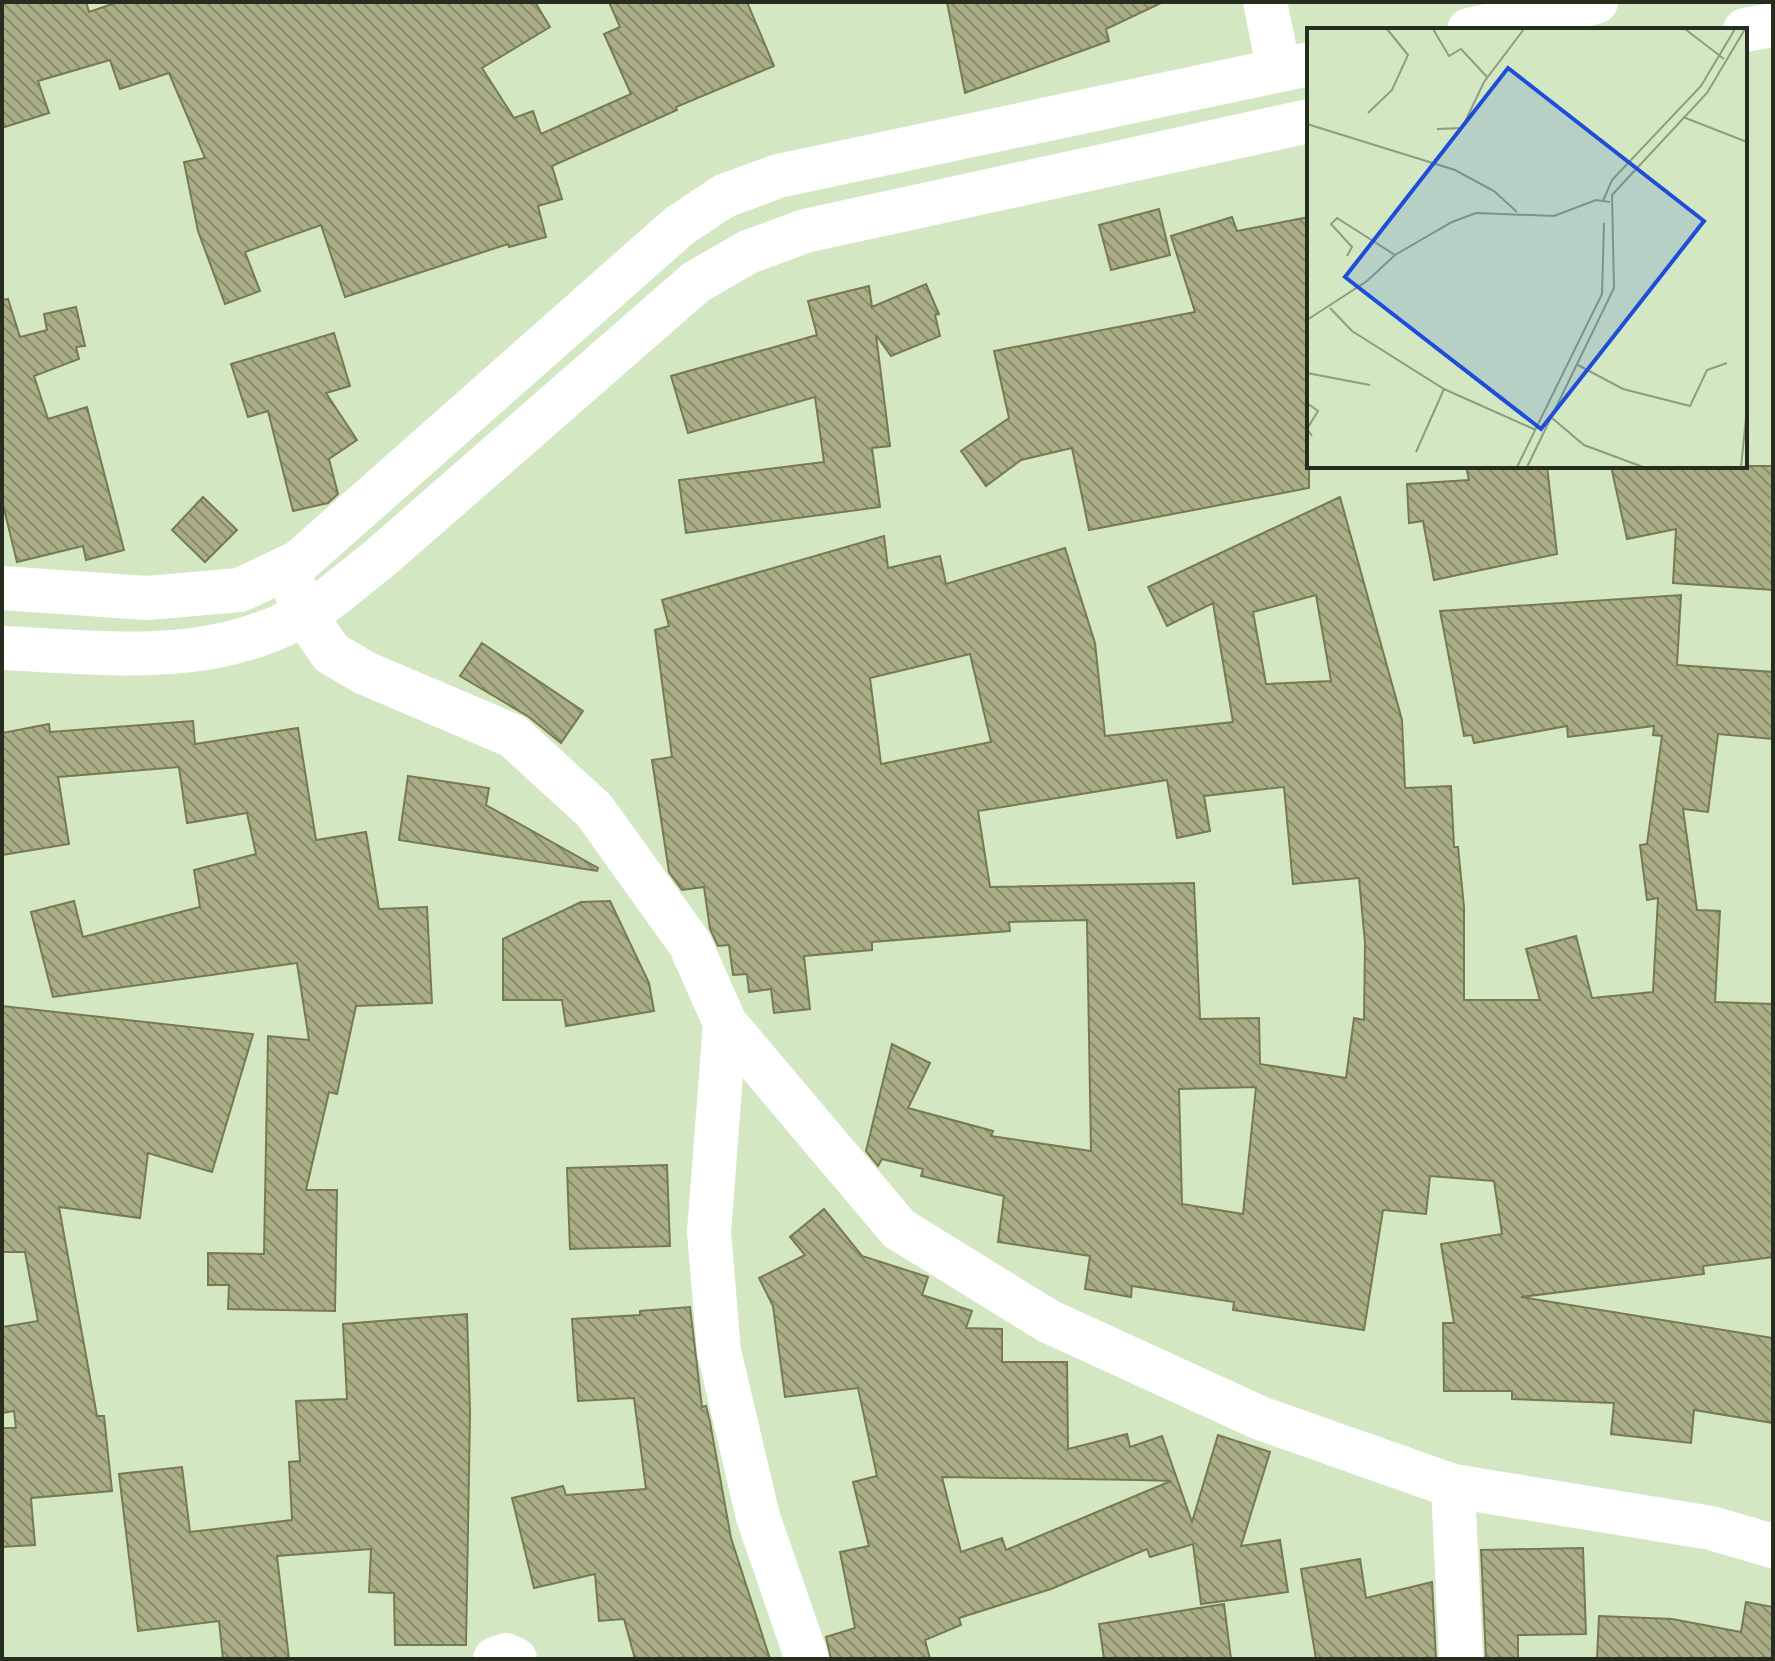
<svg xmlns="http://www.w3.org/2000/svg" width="1775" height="1661" font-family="'IBM Plex Sans',sans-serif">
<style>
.building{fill:url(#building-back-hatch);stroke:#777953;stroke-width:2;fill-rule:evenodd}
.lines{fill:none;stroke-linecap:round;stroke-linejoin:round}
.minor{stroke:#fff;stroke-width:44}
.major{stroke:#fff;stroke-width:44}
.inset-road{fill:none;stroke:#8e9d81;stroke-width:2}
.view{fill:#1d4ed8;fill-opacity:0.15;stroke:#1d4ed8;stroke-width:4}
.inset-edge{fill:none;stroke:#262d1f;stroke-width:4}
</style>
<defs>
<pattern id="building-back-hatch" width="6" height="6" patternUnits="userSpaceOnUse" patternTransform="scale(2)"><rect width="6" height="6" fill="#aaad85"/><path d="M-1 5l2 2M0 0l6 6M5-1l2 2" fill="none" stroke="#8a8d6c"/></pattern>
</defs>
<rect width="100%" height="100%" fill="#d3e7c2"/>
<path class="building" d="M2,2h84l3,10 29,-10h417l15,25 -68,41 32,50 19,-7 8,23 90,-40 -27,-60 16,-7 -11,-25h138l27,64 -98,41 1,3 -125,56 10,33 -24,7 8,31 -37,10 -1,-3 -163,53 -24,-72 -76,27 15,39 -35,13 -27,-73 -14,-69 21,-4 -36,-85 -49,16 -10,-29 -72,21 11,32 -47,15z
M947,2h216l-57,27 3,12 -144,52z
M1159,209l11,46 -59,15 -12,-45z
M1232,217l5,14 72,-14v271l-220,42 -17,-82 -51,12 -35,26 -25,-35 48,-33 -15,-67 201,-39 -24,-76z
M926,284l13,30 -4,1 5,21 -49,20 -15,-21 14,111 -18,2 8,59 -194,26 -7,-53 145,-18 -9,-65 -127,36 -17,-57 146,-41 -9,-34 61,-15 3,21z
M8,299l12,38 27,-7 -3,-16 32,-7 9,39 -9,1 3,12 -45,17 14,43 39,-12 37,143 -38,10 -3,-14 -66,16 -15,-61v-201z
M334,333l16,53 -24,7 31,47 -28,19 9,35 -10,9 -35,8 -25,-100 -20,6 -17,-53z
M1466,466h81l10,88 -123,26 -11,-59 -14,2 -2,-39 62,-4z
M1611,466h162v124l-100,-7 3,-54 -49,10z
M203,497l34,33 -32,32 -33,-32z
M1340,497l62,223 3,68 46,-2 3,61h4l6,60v93h76l-14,-51 50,-13 16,62 61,-6 5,-94 -11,2 -7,-55 7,-1 15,-108 -9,-1 1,-9 -86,11 -1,-11 -93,17 -2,-8 -8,1 -24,-125 241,-16 -4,70 96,7v67l-55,-5 -10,78 -25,-3 14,101 23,1 -5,91 58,2v253l-70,9 1,8 -183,23 252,41v85l-79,-13 -3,33 -80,-9 3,-31 -102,-4v-8h-68l-1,-68h11l-13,-79 61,-10 -8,-53 -64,-5 -4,38 -43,-4 -19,120 -131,-20 1,-8 -102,-16 -1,11 -46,-8 5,-33 -92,-14 6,-46 -83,-20 2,-7 -41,-10 -4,7 -12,-15 26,-107 38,19 -22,45 85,23 -2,5 100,15 -4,-231 -78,2 1,9 -138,11v8l-68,6 6,53 -36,4 -3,-24 -22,3 -2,-18 -14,1 -4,-30 -11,1 -8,-17 -6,-42 -22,3 -13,-18 -17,-112 20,-3 -17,-127 14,-4 -7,-26 222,-64 4,32 52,-12 6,28 119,-36 30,95 10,93 128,-14 -20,-119 -46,23 -19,-39zM1316,595l15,86 -65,3 -13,-72zM970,654l21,88 -110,22 -11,-86zM1167,780l10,58 33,-7 -6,-35 80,-9 9,97 66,-6 6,65 -1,77 -10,-2 -8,60 -86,-14 -1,-46 -59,1 -6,-136 -204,4 -12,-76zM1256,1087l-13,127 -61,-10 -3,-115z
M482,643l101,68 -22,32 -32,-26 -69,-41z
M193,721l2,23 103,-16 18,112 50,-8 13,77 48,-2 5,96 -76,3 -19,88 -8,-2 -23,98h31l-2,121 -107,-2 1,-24h-21v-32l56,1 4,-218 41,4 -12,-77 -244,34 -22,-85 43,-11 9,36 117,-30 -6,-37 62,-16 -9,-41 -60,10 -8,-56 -121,10 11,67 -67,11v-122l47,-9 1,8z
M408,776l81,12 -3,17 112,63 -1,3 -198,-31z
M610,901l39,82 5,28 -88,15 -4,-26h-59v-61l78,-37z
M2,1006l251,28 -41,138 -64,-19 -8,65 -81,-11 38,209h7l8,75 -81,7 4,47 -33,2v-119h14l-2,-17 -12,2v-86l36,-6 -13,-69h-23z
M667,1165l3,81 -100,3 -3,-81z
M824,1209l38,47 66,21 -6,18 50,16 -6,17 36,1v33h65l1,87 59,-15 3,13 32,-11 30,86 26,-87 52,17 -29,94 39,-6 8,52 -87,12 -8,-60 -43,13 -3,-8 -96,40 -92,29 2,7 -36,15 5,19h-99l-5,-22 29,-9 -15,-76 29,-6 -16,-64 24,-6 -19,-88 -73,9 -12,-91 -14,-28 46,-23 -15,-18zM942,1477l198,3 31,1 -165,69 -4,-12 -41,14z
M690,1307l12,100 4,-1 4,16 21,116 39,121h-135l-11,-40 -25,2 -4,-47 -61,14 -22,-90 51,-12 3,9 80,-6 -12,-91 -56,3 -6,-82 68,-4v-4z
M467,1314l3,98 -4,233h-71l-1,-52 -25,-1 2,-43 -94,7 12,103h-66l-4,-38 -81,10 -19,-157 63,-7 8,65 102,-12 -3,-58 11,-1 -4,-60 51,-2 -4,-75z
M1583,1548l3,86 -68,1v24h-32l-5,-109z
M1360,1559l6,39 66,-16 4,77h-120l-15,-90z
M1746,1602l27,5v52h-176l2,-43 73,3 69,13z
M1224,1604l7,55h-127l-5,-35z"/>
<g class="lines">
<path class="minor" d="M1265,2l14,68
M725,1023l-16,209 10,119 39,166 49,142
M1453,1486l8,173
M495,1659l11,-4 9,4"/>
<path class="major" d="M1469,30l127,-28
M1745,30l28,-5
M287,568l17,45 27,40 34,20 148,63 81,74 96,134 35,79 174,206 149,92 212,97 193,68 258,42 62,18
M2,588l145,10 93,-8 59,-28 380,-336 45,-30 54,-20 531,-112
M2,648c114,5 225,22 325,-48 18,-13 35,-28 53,-42l316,-276 52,-30 57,-21 504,-110"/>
</g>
<g transform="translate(1307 28)">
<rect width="440" height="440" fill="#d3e7c2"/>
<path class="inset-road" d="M126,1l16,27 12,-7 27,29M378,1l39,30M61,85l24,-23 16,-35 -21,-26M376,89l64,25M0,96l148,46 39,21 23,21M130,101l25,-1 22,-46 40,-53M296,173l9,-21 89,-94 34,-57M40,228l5,-9 -21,-23 6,-6 58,37M23,280l22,23 92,58 92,41M0,292l60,-39 28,-26 57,-33 24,-9 78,3 42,-16 14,2M271,337l45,24 67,17 17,-36 20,-7M0,345l63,12M0,375l11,8 -11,18 5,7M245,390l32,27 59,22M109,424l28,-63M210,439l85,-173 2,-71M220,439l87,-179 -2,-93 95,-102 38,-64M434,439l6,-59"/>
<path class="view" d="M201,40l196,153 -163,208 -196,-152z"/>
<rect width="440" height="440" class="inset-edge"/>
</g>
<rect width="1775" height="1661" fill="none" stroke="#262d1f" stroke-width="8"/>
</svg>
